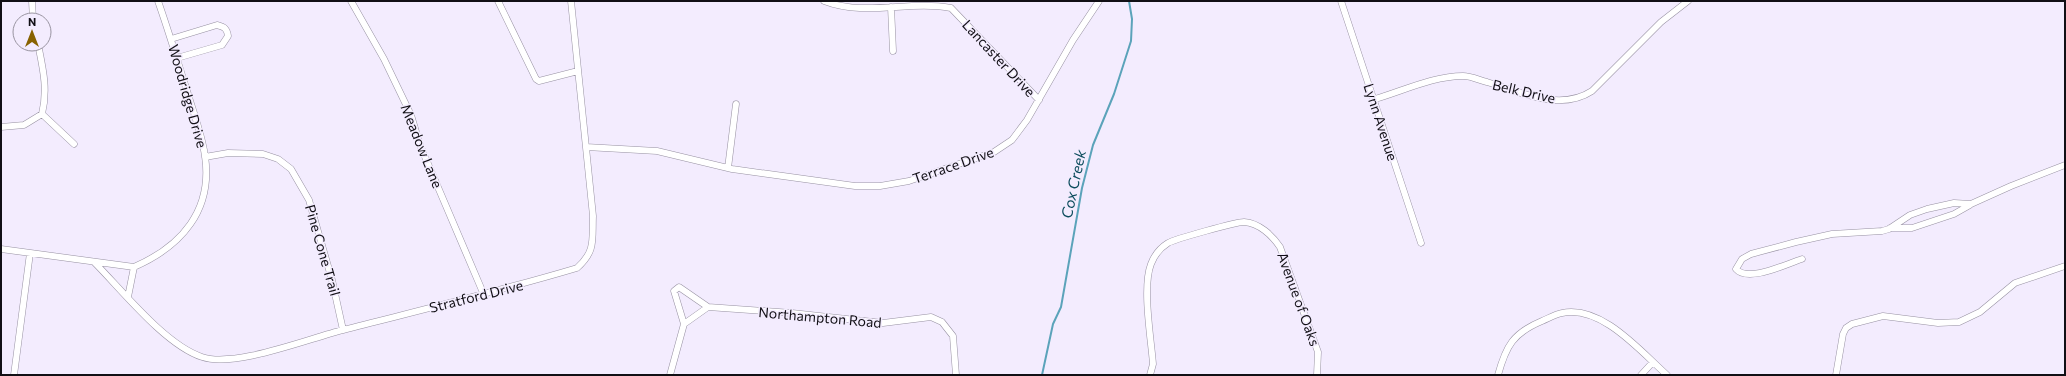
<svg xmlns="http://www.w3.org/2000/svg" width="2066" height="376" font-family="Commissioner,sans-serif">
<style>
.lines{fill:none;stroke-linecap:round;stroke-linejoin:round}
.stream{stroke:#5ba3ba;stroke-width:2}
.street-casing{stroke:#9791a2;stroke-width:7}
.street{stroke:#fff;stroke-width:6}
.labels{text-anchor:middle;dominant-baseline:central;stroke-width:3;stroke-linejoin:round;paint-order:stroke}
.street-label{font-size:14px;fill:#110f15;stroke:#f3ecfe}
.water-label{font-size:15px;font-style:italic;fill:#0c4c5d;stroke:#f3ecfe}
</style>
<rect width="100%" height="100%" fill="#f3ecfe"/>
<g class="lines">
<path class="stream" d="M1042,375l11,-51 8,-17 21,-119 11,-43 21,-51 17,-53 1,-22 -3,-18"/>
<g class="street-casing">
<path id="street" d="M32,1l1,19
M351,1l33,58 27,56 9,30 64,150
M498,1l38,78 3,2 39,-10
M824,1c41,16 85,-1 127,7l88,92
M1341,1l80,242
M891,7l2,44
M171,39l46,-14c8,2 10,4 11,11l-6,9 -45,13
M1375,99c28,-8 58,-23 88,-23 8,0 16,4 24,6 33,10 73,30 105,9l69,-69 27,-21
M42,114l32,30
M1,127l23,-2 18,-11c6,-25 1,-45 -4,-70
M586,147l71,4 75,18 123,17h25l29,-5 85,-29 18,-12 15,-20 46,-80 26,-39
M205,157l23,-4 35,1 15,5 13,10 18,31 23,80 11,50
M728,168l8,-64
M1890,228h22l42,-14 16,-9
M1,249l133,18c48,-21 79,-57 71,-111 -3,-21 -11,-42 -17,-62 -10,-31 -19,-62 -30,-93
M1802,259c-16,5 -54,24 -66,10l6,-10 9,-5 45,-12 36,-8 50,-3 7,-2 21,-14 17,-6 27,-6 17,1 40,-18 54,-21
M94,262c28,28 71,83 108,95 33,11 105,-18 141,-27 78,-20 157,-39 234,-62 19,-17 15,-28 16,-52l-22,-215
M128,297l6,-30
M684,324l-10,-33 5,-4 29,20
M14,375l16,-122
M670,375l14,-51 24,-17 84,6 91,10 48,-6 11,5 11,14 3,39
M1150,375l3,-11c-2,-26 -11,-77 -2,-100 3,-8 9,-16 17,-21 7,-4 68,-21 76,-21 15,1 28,13 36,25l38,105 -1,23
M1498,375c8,-29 15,-42 44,-54 7,-3 14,-7 20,-8 40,-8 78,38 105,62
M1641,375l12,-13
M1836,375l7,-41 3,-6 6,-4 31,-8 55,7 21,-1 21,-10 35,-29 50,-17"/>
</g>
<use href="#street" class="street"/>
</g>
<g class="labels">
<g class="street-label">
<text transform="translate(999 58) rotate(47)">Lancaster Drive</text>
<text transform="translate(1524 91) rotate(13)">Belk Drive</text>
<text transform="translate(188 96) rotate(74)">Woodridge Drive</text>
<text transform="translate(1381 122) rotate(72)">Lynn Avenue</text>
<text transform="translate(422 146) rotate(68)">Meadow Lane</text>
<text transform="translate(953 165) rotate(-19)">Terrace Drive</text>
<text transform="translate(323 250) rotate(74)">Pine Cone Trail</text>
<text transform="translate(476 296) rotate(-14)">Stratford Drive</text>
<text transform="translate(1299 299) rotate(70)">Avenue of Oaks</text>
<text transform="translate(820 317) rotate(5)">Northampton Road</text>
</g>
<g class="water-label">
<text transform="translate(1073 184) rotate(-78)">Cox Creek</text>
</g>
</g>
<rect width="2066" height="376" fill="none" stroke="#110f15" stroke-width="4"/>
<g transform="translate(32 32)"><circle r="19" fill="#f3ecfe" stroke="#9994a1"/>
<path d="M0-3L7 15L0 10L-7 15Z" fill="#886200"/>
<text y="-6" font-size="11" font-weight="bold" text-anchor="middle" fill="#110f15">N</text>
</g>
</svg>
